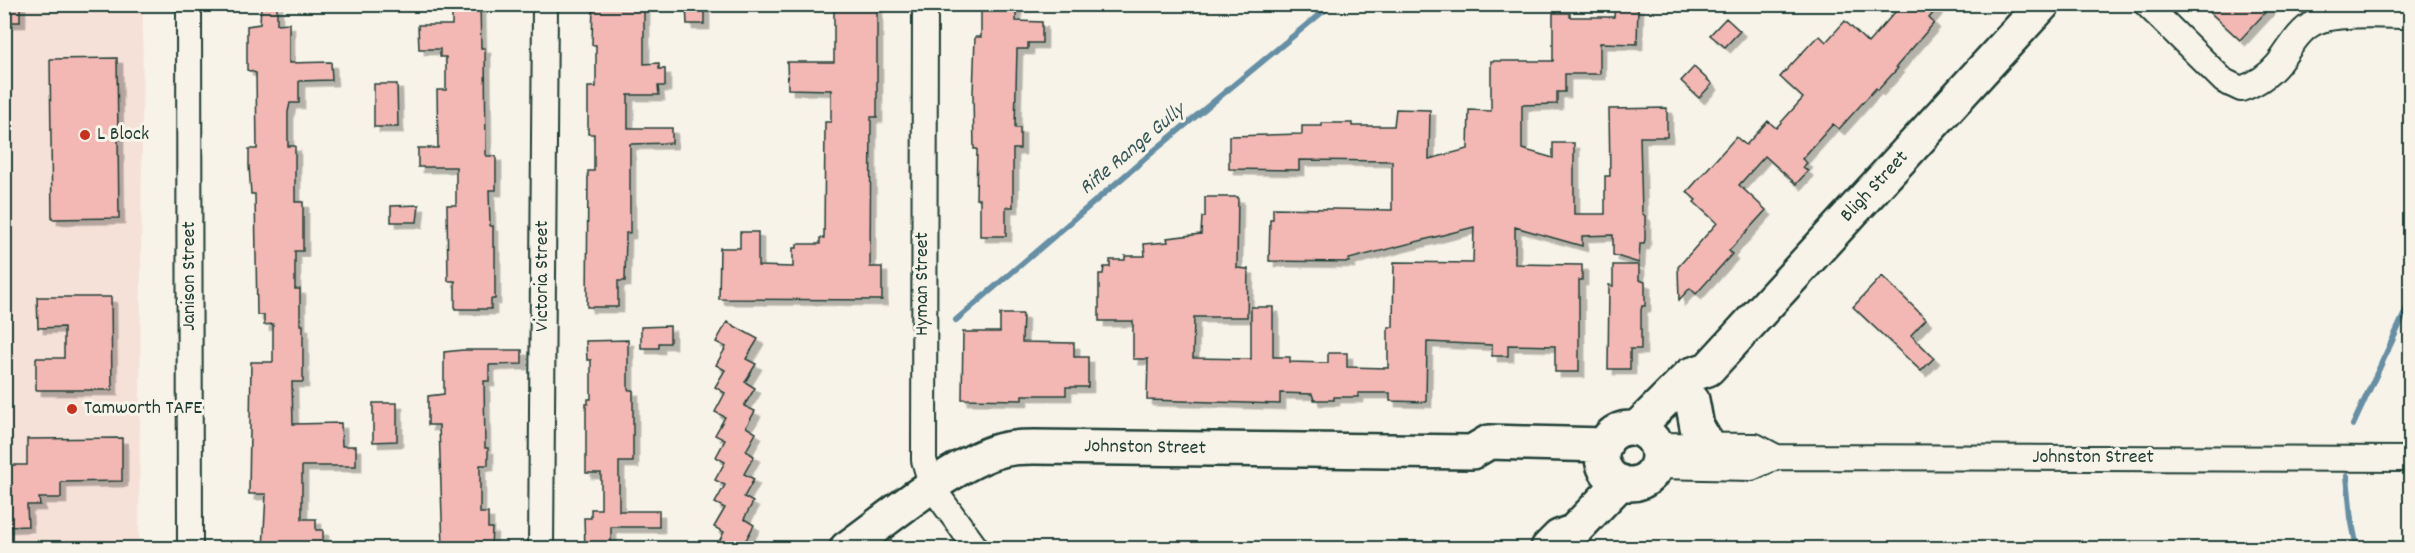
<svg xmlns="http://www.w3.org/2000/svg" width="2415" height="553" font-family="Dekko,sans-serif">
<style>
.built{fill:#f6e1d8}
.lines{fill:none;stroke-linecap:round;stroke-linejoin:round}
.stream{stroke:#668fa5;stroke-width:6}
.building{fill:#f3b8b4;stroke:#1f3d34;stroke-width:1.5;filter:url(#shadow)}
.street-casing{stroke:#1f3d34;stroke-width:28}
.secondary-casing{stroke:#1f3d34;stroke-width:38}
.street{stroke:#f7f3e8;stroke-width:24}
.secondary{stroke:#f7f3e8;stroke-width:33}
.poi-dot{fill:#c8321e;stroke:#f7f3e8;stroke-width:2}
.labels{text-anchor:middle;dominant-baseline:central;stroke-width:6;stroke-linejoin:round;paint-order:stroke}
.poi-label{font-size:20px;fill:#1f3d34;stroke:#f7f3e8;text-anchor:start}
.street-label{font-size:20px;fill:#1f3d34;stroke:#f7f3e8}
.water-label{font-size:21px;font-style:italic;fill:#37585a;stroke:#f7f3e8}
</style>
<defs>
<filter id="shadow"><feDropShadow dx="5.5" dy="5.5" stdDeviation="0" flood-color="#0004"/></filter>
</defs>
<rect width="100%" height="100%" fill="#f7f3e8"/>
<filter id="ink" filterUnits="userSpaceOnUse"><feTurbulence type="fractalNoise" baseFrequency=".0167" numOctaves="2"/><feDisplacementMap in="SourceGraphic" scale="12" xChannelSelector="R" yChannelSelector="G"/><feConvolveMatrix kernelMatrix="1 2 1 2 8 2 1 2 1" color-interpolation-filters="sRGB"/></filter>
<g filter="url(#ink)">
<path class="built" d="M4,5h139l-4,543h-134z"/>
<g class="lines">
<path class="stream" d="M956,320l199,-170 177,-146
M2353,425l57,-123
M2347,476l4,42 6,30"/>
</g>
<path class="building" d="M4,4h16v18h-16z
M261,4h16v20l12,-1v40l42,-1 1,18 -33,1v22h-9l-2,9v34h7v56h8v49h-8v38h5v36h3v57h-11l1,42 48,-1 1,23h14v20h-54v53h14v11h7v19h-60l3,-55h-17l2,-132h22v-38l-9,1v-10h-7l-2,-121h-4l-2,-28v-17h8l-1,-76 -9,-3v-44l13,-2z
M452,4h28l1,44h4l1,108h10v34h-7l1,36h3v21h2v52h-4v10h-36v-28h-7l-1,-76h9v-38h-38v-19h20l-1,-58h9v-33h-6v-8h-21l-1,-24h34z
M593,4h51v60l15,-1v6h6v17h-7l1,9h-31v33h44v15l-42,1v89h-4l-1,48h-7v26h-31l1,-136h6v-37h-6v-47h8v-42h-4z
M686,4h18v20h-17z
M834,4h43v113h-6l-1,150h12v33l-163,-1 1,-51h20v-16h18v34l35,1v-19h4v-4h23v-6h4l1,-116h6v-32l-43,-1 -1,-27h47z
M981,4h35v17l26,1v21h-14v6h-11l-2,79h5v21h-7v58h-7v29h-26v-37h-4l1,-50h-3l-1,-55 2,-57h6z
M1902,4h39l-12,14 5,5 -38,44 2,1 -20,22 -2,-2 -37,41 -6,-5 -31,35 5,4 -4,4 5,4 -12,13 -31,-28 -26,29 27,25 -37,41 3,3 -36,40 -6,-6 -11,12 -1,-33 39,-44 -23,-21 2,-2 -9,-8 49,-55 10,8 22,-24 8,7 27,-30 -23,-21 34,-37 6,-4 6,6 19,-21 23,22z
M2201,4h72l-33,36z
M1615,5l23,1 -1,38 -37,-1v31h-35v18h-8v12l-35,1v44l31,9v-15h21v71h31v-38h5l-1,-67 58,-1v29h-27l2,76 3,3v23l-1,5h-4l-1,19 -26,-8v-20l-31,1v10l-67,-19v37l67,1v15h-3v92h-24v-26l-47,-1v11h-16v-11l-65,-3 -1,60 -36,-1v-8h-32v4h-24v3h-20l-2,-6 -32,-1v11l-133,-4 1,-41h-15v-38h-34v-47h4l1,-7h6v-7h15v-4h20l-1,-12 24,-2 -1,-4 34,-4 1,-17h3v-20h33l-1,71 11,1 -1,48h-53l-1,41 58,1v-52h22v50h17v5l38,1v-10h19v14l41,1v-41h5l1,-65 79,1 1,-36 -125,32v3l-80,-1 1,-42h3v-11l119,2v-49l-93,-1v10l-70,-1v-33l73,-2v-8h20v-3h30v3h42l2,-17 34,1 -1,49 39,-10 1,-39 22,1v-50h62v-48h17v4h44z
M1726,18l14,13 -15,16 -15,-12z
M117,58l2,160 -67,1 -2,-160z
M1694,67l18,17 -13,14 -18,-17z
M374,84h23l1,43h-24z
M419,205l-2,17h-26v-16z
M1613,265h26v15l6,2v24h-3l-1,4v39h-11v20h-22l1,-84 4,1z
M1882,276l44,43 -15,16 23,23 -13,13 -68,-64z
M37,297h74l1,93h-76v-32h28v-31l-26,1z
M1000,314h23l-1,28 52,1v14h14v30h-22v8h-44v5l-60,-1 1,-67h37z
M727,322l31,17 -12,20 10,5 -11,18 10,6 -11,18 11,5 -9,16 10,6 -10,18 8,5 -10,18 10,5 -10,18 9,5 -9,17 10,6 -13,24h-26l9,-17 -10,-5 11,-19 -10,-5 10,-18 -10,-5 10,-18 -9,-5 9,-17 -10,-5 10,-18 -10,-5 10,-19 -10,-6 10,-17 -9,-5 10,-18 -10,-5z
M670,326v17h-11v5h-18v-21z
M628,340v50h5v72h-14v49h40v16h-48v22h-26l-1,-31h7v-9h10v-36h-15v-69h2v-5h3v-39h-4l-1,-19z
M463,350h59v14l-33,1v16h-5l1,67h3v17h-8v48h8v15h4l-1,19 -48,2 -4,-124h-11v-29l16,-2v-42z
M373,403h24v38l-24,1z
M122,438v43l-61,1v16h-22l1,7h-13l1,21 -24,1v-62h23v-26z"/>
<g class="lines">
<g class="street-casing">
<path id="street" d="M189,4l1,544
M925,4l-1,456 8,27 44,61
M2146,4l78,77 17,8c15,-5 27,-13 37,-25 11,-14 20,-33 36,-41 21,-11 72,-7 96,-7
M1656,445l99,1 21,11
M1656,466l95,2 25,-11 634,2
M541,548l4,-544"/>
</g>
<g class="secondary-casing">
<path id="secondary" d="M1692,400l5,27 11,18
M1602 456a28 28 0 1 1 56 0a28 28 0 1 1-56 0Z
M1636,429l54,-54 18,-6 335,-365
M847,548c41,-29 107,-86 155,-98 10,-3 21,-3 32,-3l438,5 17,-10 116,3
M1548,548l11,-11 15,-6 47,-49"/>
</g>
<use href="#street" class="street"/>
<use href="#secondary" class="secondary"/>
</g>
</g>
<g class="poi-dot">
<circle cx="85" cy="135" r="6"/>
<circle cx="72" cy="409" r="6"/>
</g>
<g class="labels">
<g class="poi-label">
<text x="97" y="135">L Block</text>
<text x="84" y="409">Tamworth TAFE</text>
</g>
<g class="street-label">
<text transform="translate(1875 187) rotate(-47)">Bligh Street</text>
<text transform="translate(190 276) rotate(-90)">Janison Street</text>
<text transform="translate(543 276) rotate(-90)">Victoria Street</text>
<text transform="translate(923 284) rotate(-90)">Hyman Street</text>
<text transform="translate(1145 448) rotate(1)">Johnston Street</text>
<text x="2093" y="458">Johnston Street</text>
</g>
<g class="water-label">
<text transform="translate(1133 150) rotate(-40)">Rifle Range Gully</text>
</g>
</g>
<rect width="2415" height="553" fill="none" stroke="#f7f3e8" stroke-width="24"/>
<rect x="12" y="12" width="2391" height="529" fill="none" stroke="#1f3d34" stroke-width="2" filter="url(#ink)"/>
</svg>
